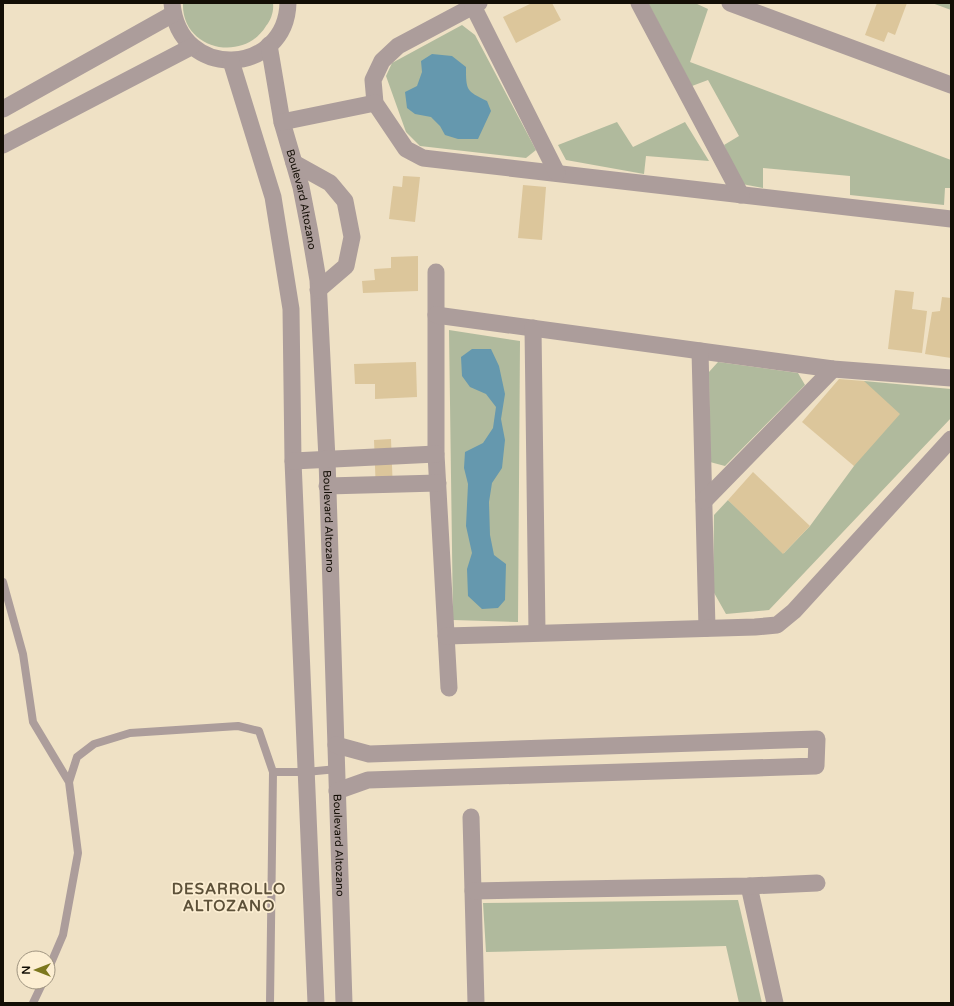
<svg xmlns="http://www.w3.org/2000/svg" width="954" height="1006" font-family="'Varela Round',sans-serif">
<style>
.green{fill:#b0ba9d}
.water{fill:#6598ae}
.building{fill:#dcc69b}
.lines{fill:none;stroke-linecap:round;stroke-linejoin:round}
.lane{stroke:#ac9d9b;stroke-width:8}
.street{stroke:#ac9d9b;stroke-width:17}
.labels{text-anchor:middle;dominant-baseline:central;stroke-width:3.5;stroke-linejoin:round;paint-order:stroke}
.street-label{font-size:11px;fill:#130e05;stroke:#fceed2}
.district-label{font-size:15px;font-weight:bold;letter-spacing:1px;fill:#5d5139;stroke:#fceed2}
</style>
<rect width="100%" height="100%" fill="#efe1c5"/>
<path class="green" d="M183,3h90c1,8 -2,17 -7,23 -23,38 -85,23 -83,-23z
M648,3h47l13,6 -18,53 261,98v28h-6l-1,17 -94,-10v-19l-87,-8v20l-21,-4 -18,-39 15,-9 -31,-56 -16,6z
M932,3h19v7z
M462,25l13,10 61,115 -10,8 -106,-12 -14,-14 -20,-56 6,-13z
M617,122l16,25 52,-25 24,39 -63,-5 -2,18 -78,-14 -8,-15z
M449,330l71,11 -2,281 -65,-2z
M718,362l80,11 7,12 -80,81 -15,-4 -1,-90z
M864,381l87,8v29l-182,192 -43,4 -13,-23 1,-76 14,-15 56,53 26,-27 44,-60z
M738,900l24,103h-23l-13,-57 -240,6 -3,-49z"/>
<path class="water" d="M432,54l20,2 14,11c0,23 0,24 21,34l4,10 -13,28h-20l-13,-4 -5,-9 -9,-9 -16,-3 -8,-6 -2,-16 12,-6 5,-14 -1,-11z
M472,349h19l8,17 6,28 -4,25 4,21 -3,28 -10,15 -3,19 1,33 4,20 12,9 -1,36 -7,8 -16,1 -14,-13 -1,-27 5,-16 -6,-27 2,-42 -4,-16 1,-16 18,-9 10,-15 3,-21 -10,-13 -16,-7 -8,-11 -1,-19z"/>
<path class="building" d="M532,3h20l9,17 -45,23 -13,-26z
M877,3h30l-12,32 -7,-3 -4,10 -19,-7z
M403,176l17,1 -5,45 -26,-3 4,-33 9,1z
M523,185l23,2 -4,53 -24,-2z
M418,256v35l-55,2 -1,-12 13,-1 -1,-11 17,-1v-11z
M895,290l19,2 -2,17 15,2 -5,42 -34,-4z
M942,297l9,1v60l-26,-4 7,-42 8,-1z
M416,362l1,35 -42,2v-15h-20l-1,-20z
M839,379l25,2 36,33 -46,52 -52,-44z
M391,439l2,53 -17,1 -2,-53z
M753,472l57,54 -27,28 -55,-54z"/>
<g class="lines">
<path class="lane" d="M3,582l20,72 10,68 36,60
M48,970l15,-35 15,-82 -9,-71 8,-25 17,-13 36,-11 108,-7 21,5 14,41
M33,1003l10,-21
M270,1003l3,-231h33l31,-3"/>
<g class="street">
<path d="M172,3c7,79 114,73 116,0"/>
<path d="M479,3l-81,43 -16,15 -9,19 2,23 31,46 17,9 528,61"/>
<path d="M639,3l102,192"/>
<path d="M730,3l221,82"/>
<path d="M473,6l84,167"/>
<path id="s1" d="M269,45l13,77 19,65 9,46 8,47 9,179 17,544"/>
<path d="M231,61l42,136 18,112 2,152 23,542"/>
<path d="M3,109l170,-95"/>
<path d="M282,122l93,-19"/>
<path d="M3,145l188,-98"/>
<path d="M294,163l36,20 15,18 7,36 -6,29 -28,24"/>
<path d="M436,272v182l13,234"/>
<path d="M436,315l397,54 118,9"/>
<path d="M533,328l4,304"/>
<path d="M700,351l7,277"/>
<path d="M293,461l143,-7"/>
<path d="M327,486l111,-3"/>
<path d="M704,501l129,-132"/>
<path d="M446,636l309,-9 22,-2 17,-14 157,-172"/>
<path d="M336,745l33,9 448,-15 -1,27 -448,14 -31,11"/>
<path d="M471,817l5,186"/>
<path d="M749,886l26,117"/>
<path d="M473,891l276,-5 68,-3"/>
</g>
</g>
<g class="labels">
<g class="street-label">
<text stroke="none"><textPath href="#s1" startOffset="158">Boulevard Altozano</textPath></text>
<text stroke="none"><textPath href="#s1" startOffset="482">Boulevard Altozano</textPath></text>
<text stroke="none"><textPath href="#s1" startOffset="806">Boulevard Altozano</textPath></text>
</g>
<g class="district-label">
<text x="229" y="889">DESARROLLO<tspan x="229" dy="17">ALTOZANO</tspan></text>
</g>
</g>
<rect width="954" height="1006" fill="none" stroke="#130e05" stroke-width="8"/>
<g transform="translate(36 970) rotate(270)"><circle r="19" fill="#fceed2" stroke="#9f9480"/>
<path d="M0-3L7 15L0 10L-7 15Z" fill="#7c771d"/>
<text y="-6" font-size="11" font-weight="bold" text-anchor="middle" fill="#130e05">N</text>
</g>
</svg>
